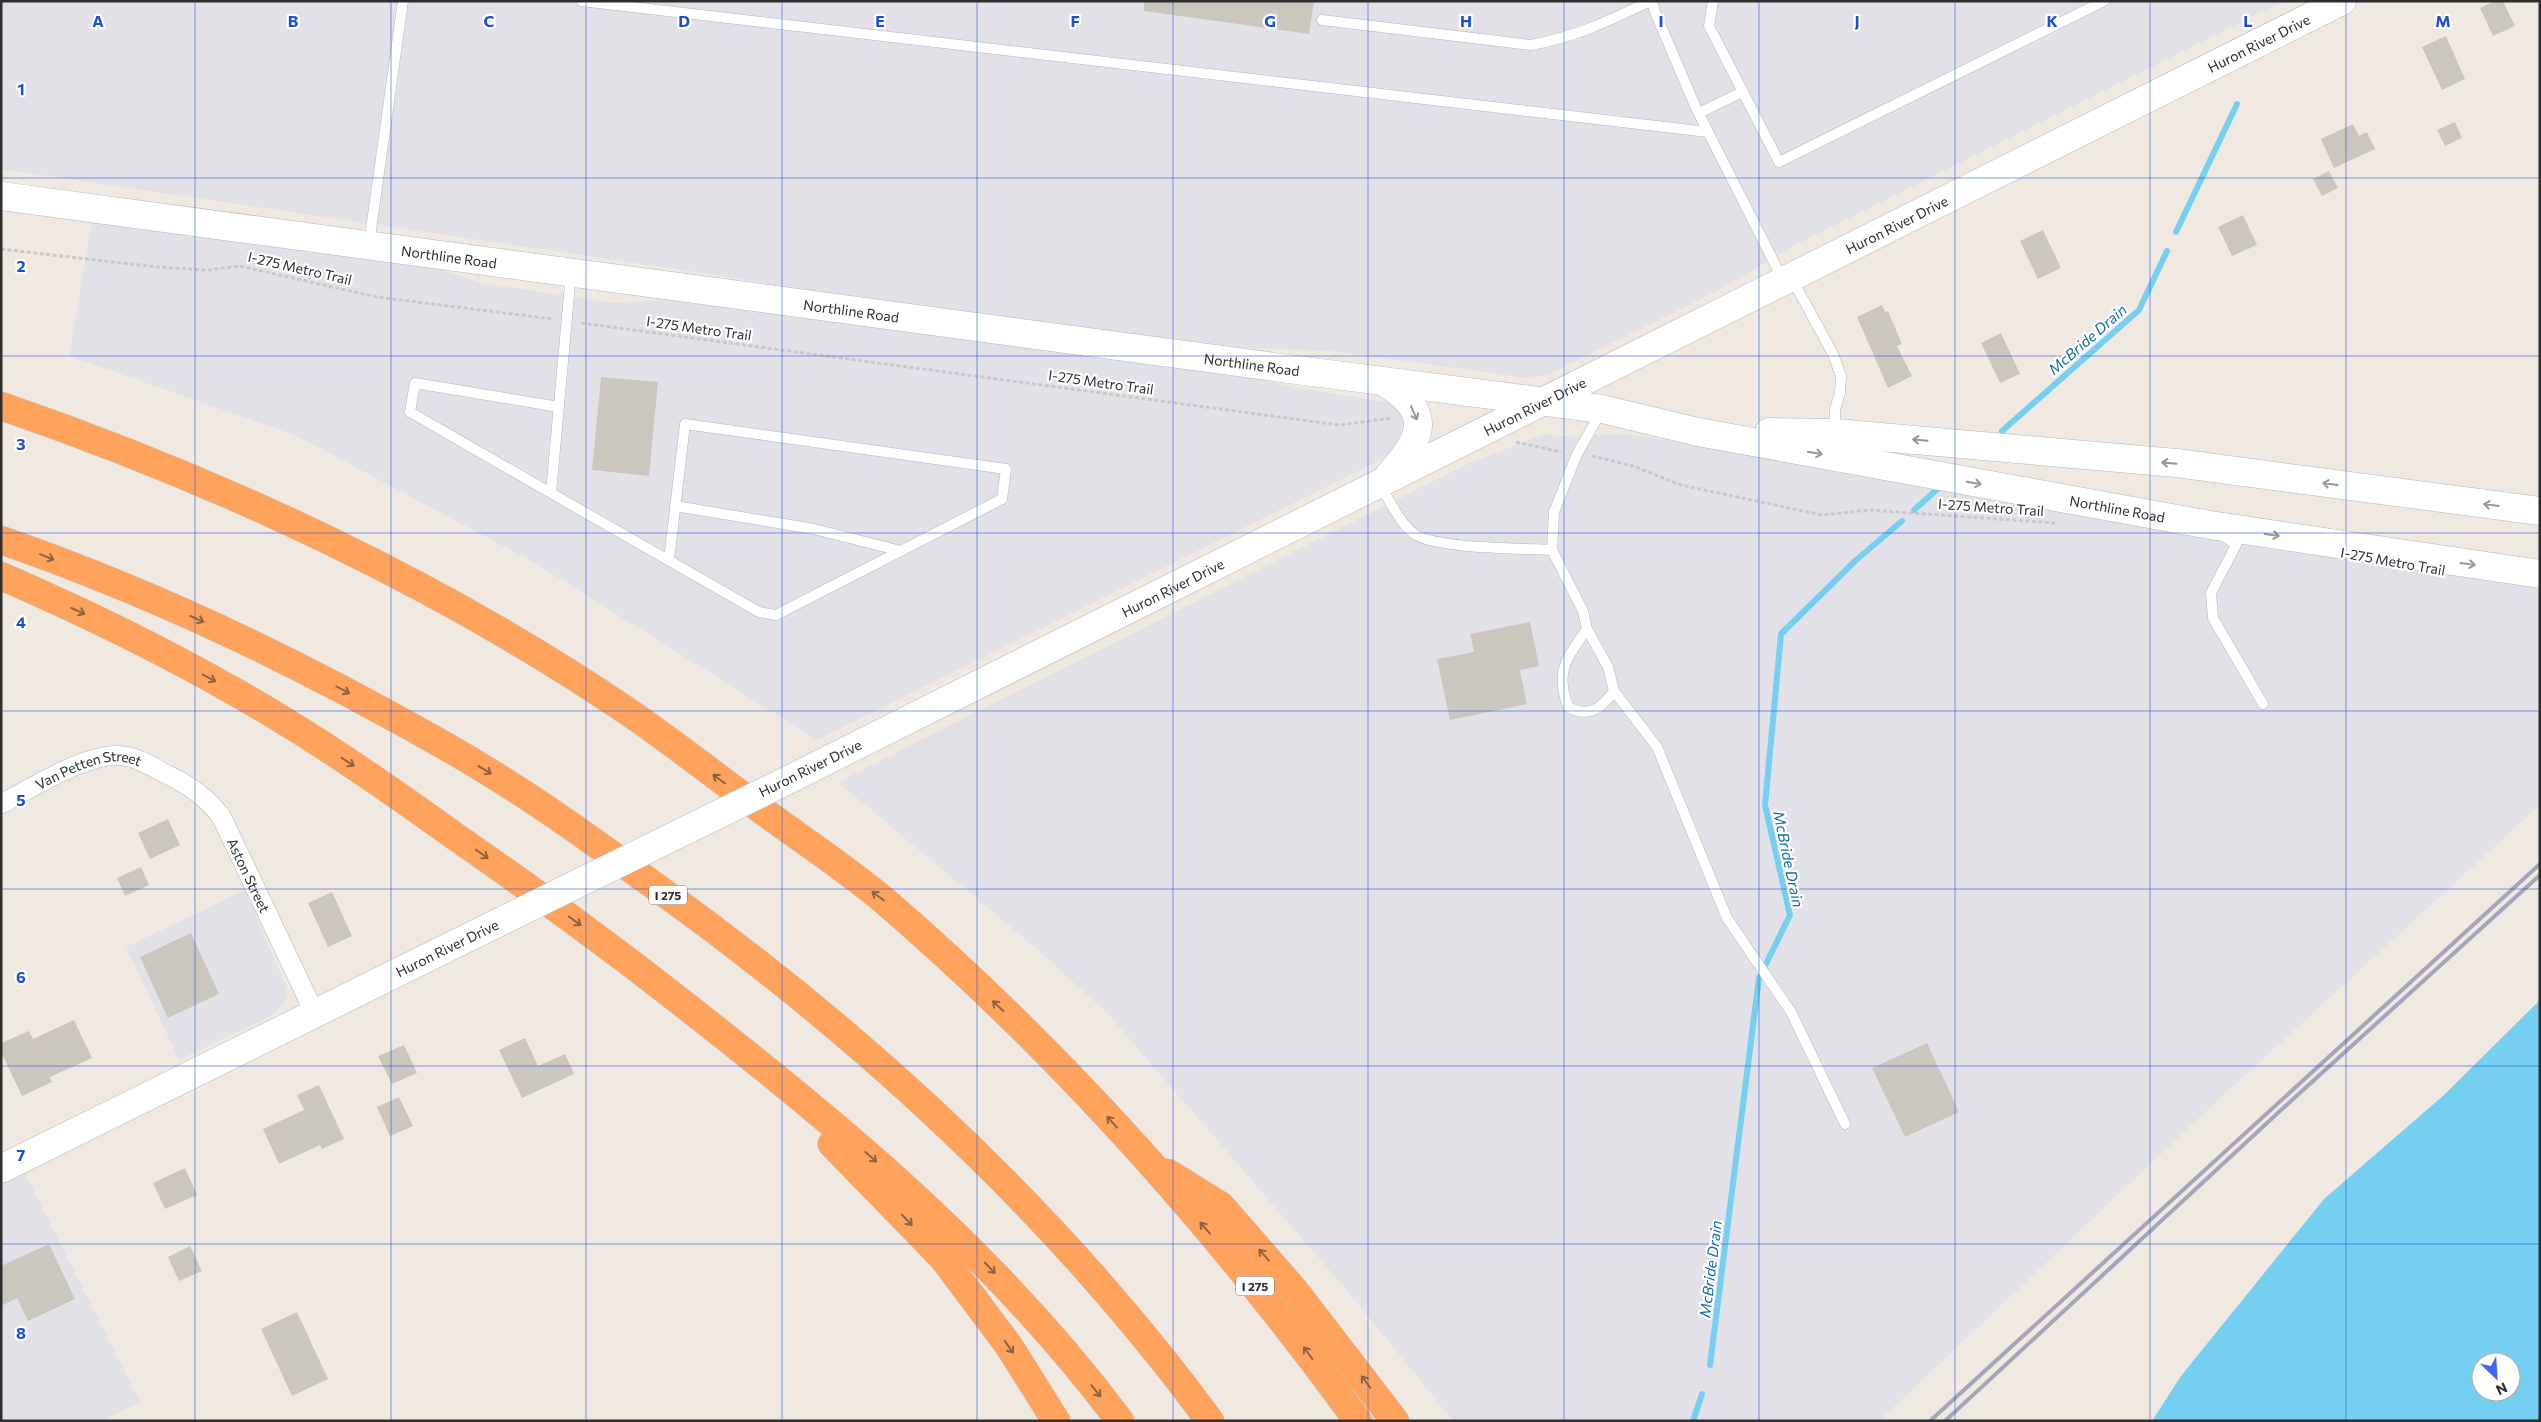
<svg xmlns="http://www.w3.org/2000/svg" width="2541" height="1422" font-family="Commissioner,sans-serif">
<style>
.industrial{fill:#e3e1e8}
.water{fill:#75cff0;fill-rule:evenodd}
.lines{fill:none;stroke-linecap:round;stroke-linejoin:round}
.stream{stroke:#75cff0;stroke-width:6}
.building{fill:#cbc7bf}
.lane-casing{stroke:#b4b7c1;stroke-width:11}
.street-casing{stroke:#b4b7c1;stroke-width:20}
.secondary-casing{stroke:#b4b7c1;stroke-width:29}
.highway-casing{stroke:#c9c9c9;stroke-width:29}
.path{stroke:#c9c9c9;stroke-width:3;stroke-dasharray:4 2.5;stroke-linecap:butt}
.lane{stroke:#fff;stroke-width:10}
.street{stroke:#fff;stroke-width:19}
.secondary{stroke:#fff;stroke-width:28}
.highway{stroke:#ffa35c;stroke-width:28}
.rail{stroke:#a3a6b8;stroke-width:4}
.secondary-bridge-casing{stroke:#b4b7c1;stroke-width:29;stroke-linecap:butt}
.secondary-bridge{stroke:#fff;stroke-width:28}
.oneway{stroke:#969696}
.oneway2{stroke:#8c6343}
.grid{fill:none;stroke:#1d4ed8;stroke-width:1;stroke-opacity:0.55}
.labels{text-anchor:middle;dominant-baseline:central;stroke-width:4.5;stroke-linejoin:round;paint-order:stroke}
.shield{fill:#fff;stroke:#6d6d6d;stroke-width:1}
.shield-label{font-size:12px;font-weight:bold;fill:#2e2e2e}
.street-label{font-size:14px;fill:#2e2e2e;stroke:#fff}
.water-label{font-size:15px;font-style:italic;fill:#0d6fa3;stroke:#fff}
.grid-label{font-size:16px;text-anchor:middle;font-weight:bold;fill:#1d4ed8;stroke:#fff;stroke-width:4.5;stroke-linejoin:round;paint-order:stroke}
</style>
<rect width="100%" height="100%" fill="#efe9e1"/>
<path class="industrial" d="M1,1h2283l-485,242 -78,46 -172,85 -21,4 -196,-27 -95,-4 -383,-49 -138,-23 -715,-106z
M92,221l332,43 57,19 131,20 61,-4 570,76 44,11 103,17 10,5 3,6 2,13 -9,23 -14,9 -565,281 -282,-177 -240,-128 -226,-79z
M1543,434l18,2 62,-2 59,8 858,129v234l-323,296 -338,320h-426l-103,-127 -244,-282 -67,-61 -201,-169 630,-318z
M245,890l41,97 1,11 -11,15 -97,47 -53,-113z
M25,1173l115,229 -38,19h-101v-236z"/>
<path class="water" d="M2540,1000v421h-388l29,-45 143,-177 120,-104zM2481,1362h30v30h-30z"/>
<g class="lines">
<path class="stream" d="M2176,232l61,-128
M2002,431l137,-121 28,-59
M1914,510l29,-26
M1710,1365l49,-387 31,-63 -25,-110 16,-171 74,-73 47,-40
M1693,1421l9,-27"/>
</g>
<path class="building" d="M1144,1h170l-5,33 -165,-23z
M2495,1h8l12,25 -22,10 -13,-28z
M2446,36l19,43 -23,11 -20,-43z
M2455,122l7,16 -17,8 -8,-16z
M2353,124l6,12 8,-4 8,17 -41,19 -13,-29z
M2329,171l9,17 -16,8 -9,-17z
M2243,215l14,30 -25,11 -14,-29z
M2043,230l18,38 -23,11 -18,-38z
M1882,305l3,7 3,-1 14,33 -5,2 15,30 -24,12 -31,-71z
M2001,333l19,41 -20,9 -19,-40z
M601,377l57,5 -9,94 -57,-6z
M1530,622l9,44 -19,4 7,34 -77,16 -13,-61 37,-7 -4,-18z
M168,819l12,26 -30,14 -12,-26z
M141,867l8,18 -24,11 -8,-18z
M332,892l20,44 -24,11 -20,-44z
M191,933l28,61 -51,24 -28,-61z
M74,1020l18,38 -42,19 2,5 -30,14 -21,-44v-9l28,-12 4,8z
M525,1038l13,28 27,-12 9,20 -52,24 -23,-48z
M1927,1043l32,69 -54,25 -33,-69z
M404,1045l13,28 -25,11 -14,-28z
M319,1085l25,54 -22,10 -2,-4 -41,19 -16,-35 41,-19 -7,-15z
M399,1097l14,29 -23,10 -13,-29z
M185,1168l12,27 -32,14 -12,-26z
M49,1244l26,55 -47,22 -11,-23 -16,8v-40z
M190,1246l12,25 -23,10 -11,-24z
M297,1312l31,67 -36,17 -31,-67z"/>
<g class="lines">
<g class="lane-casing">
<path id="lane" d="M581,1l1127,131
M1652,1l3,11 41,96 87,172
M1713,1l-4,25 70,136 325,-161
M1322,20l209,25c44,-8 78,-24 119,-44
M1699,113l43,-21
M369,244l34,-243
M571,273l-20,220 208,119 17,3 226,-116 4,-30 -321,-45 -16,136
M1792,279l41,75 8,22 -1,17 -5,16v23
M1380,486c10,14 21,40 36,49 25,14 104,13 136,15
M551,493l-141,-81 5,-29 144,24
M675,506l139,23 87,22
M2223,535l13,10 -25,48 2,25 50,86
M1587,629l21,38 6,24c-13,18 -25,27 -46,16 -13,-37 -2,-47 19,-78l-4,-18 -31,-61 2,-38 23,-58 25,-44
M1614,691l43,56 70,171 64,94 54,112"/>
</g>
<g class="street-casing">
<g id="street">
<path id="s1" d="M1,804c31,-16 90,-54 123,-48 15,2 29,11 42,18 23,11 41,23 56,44l93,196"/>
</g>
</g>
<g class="secondary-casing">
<g id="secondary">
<path id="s2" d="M1,196l1288,173 313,40 96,23 512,93 330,49"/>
<path d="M1382,381c52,31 42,55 7,94"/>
<path d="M1769,432l66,1 341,30 364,48"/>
<path id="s3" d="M788,780l1554,-779"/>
<path d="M1,1169l458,-227"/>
</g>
</g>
<g class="highway-casing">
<path id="highway" d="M1,406c218,75 438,177 629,307 42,29 83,61 125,92 44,33 91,63 132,98 176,152 334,330 471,518
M1,540c118,41 232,92 342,150 56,30 112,60 165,94 50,31 97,66 144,100 210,150 404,328 558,537
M1,576c81,35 159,73 236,117 76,43 148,93 219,144 72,50 143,101 212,155 165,128 326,260 452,429
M832,1144l111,114 66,88 47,75
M1168,1173l53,33 74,85 100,130"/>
</g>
<path class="path" d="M1,249l156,18 50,3 32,-4 138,31 176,22
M581,323l758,102 54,-7
M1516,442l45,10
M1592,456l41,10 48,19 141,30 47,-5 186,13"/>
<use href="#lane" class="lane"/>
<use href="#street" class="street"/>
<use href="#secondary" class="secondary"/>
<use href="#highway" class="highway"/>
<path class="rail" d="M1930,1421l610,-557
M1945,1421l335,-310 260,-236"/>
<g class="secondary-bridge-casing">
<path id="secondary-bridge" d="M459,942l329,-162"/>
</g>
<use href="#secondary-bridge" class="secondary-bridge"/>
</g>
<defs><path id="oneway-shaft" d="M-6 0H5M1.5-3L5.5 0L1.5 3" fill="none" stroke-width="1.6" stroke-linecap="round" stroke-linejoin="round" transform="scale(1.25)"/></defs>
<g class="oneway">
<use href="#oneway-shaft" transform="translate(1414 413) rotate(66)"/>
<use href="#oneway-shaft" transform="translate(1920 440) rotate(-175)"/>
<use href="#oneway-shaft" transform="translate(1815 453) rotate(10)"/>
<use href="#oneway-shaft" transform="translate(2169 463) rotate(-175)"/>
<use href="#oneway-shaft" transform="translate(1974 483) rotate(10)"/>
<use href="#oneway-shaft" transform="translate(2330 484) rotate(-172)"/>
<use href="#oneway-shaft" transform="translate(2491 505) rotate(-172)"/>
<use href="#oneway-shaft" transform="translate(2272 535) rotate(8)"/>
<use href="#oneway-shaft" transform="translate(2468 564) rotate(8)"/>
</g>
<g class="oneway2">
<use href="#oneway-shaft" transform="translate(47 557) rotate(22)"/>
<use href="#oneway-shaft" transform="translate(78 611) rotate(24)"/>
<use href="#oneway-shaft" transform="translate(197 619) rotate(24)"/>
<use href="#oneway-shaft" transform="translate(209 678) rotate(28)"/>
<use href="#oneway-shaft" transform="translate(343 690) rotate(28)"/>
<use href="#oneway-shaft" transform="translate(348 762) rotate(34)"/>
<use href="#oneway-shaft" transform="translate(485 770) rotate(31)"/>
<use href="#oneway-shaft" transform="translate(719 779) rotate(-143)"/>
<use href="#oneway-shaft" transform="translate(482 854) rotate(35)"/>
<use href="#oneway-shaft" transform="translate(878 896) rotate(-143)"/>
<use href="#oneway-shaft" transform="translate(575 921) rotate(36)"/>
<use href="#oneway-shaft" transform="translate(998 1006) rotate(-137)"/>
<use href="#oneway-shaft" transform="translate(1112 1122) rotate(-132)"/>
<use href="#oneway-shaft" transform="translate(871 1157) rotate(41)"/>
<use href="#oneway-shaft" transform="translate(907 1220) rotate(46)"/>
<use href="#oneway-shaft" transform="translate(1205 1228) rotate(-131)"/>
<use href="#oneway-shaft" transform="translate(1264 1255) rotate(-131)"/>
<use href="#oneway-shaft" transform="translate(990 1268) rotate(47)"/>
<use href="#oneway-shaft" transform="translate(1009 1347) rotate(55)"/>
<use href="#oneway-shaft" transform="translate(1308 1353) rotate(-126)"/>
<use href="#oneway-shaft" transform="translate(1366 1382) rotate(-127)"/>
<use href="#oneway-shaft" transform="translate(1096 1391) rotate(51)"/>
</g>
<path class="grid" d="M195,1v1420M391,1v1420M586,1v1420M782,1v1420M977,1v1420M1173,1v1420M1368,1v1420M1564,1v1420M1759,1v1420M1955,1v1420M2150,1v1420M2346,1v1420M1,178h2539M1,356h2539M1,533h2539M1,711h2539M1,889h2539M1,1066h2539M1,1244h2539"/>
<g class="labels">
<g class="shield">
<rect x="649" y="885.5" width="38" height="19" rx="4"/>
<rect x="1236" y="1276.5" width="38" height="19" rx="4"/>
</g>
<g class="shield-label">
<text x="668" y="895">I 275</text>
<text x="1255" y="1286">I 275</text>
</g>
<g class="street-label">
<text stroke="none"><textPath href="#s3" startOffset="1645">Huron River Drive</textPath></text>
<text stroke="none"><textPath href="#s3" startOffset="1240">Huron River Drive</textPath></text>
<text stroke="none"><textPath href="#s2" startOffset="452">Northline Road</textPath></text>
<text transform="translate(300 268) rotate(13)">I-275 Metro Trail</text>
<text stroke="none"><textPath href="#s2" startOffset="858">Northline Road</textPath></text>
<text transform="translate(699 328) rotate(8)">I-275 Metro Trail</text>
<text stroke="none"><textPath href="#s2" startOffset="1262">Northline Road</textPath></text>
<text transform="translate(1101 382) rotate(8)">I-275 Metro Trail</text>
<text stroke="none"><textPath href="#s3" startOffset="835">Huron River Drive</textPath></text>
<text transform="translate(1991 507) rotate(4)">I-275 Metro Trail</text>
<text stroke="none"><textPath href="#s2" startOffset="2140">Northline Road</textPath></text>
<text transform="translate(2393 561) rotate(10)">I-275 Metro Trail</text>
<text stroke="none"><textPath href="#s3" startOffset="430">Huron River Drive</textPath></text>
<text transform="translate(810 768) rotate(-26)">Huron River Drive</text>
<text stroke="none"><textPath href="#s1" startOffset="96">Van Petten Street</textPath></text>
<text stroke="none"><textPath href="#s1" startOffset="315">Aston Street</textPath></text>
<text transform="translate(447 948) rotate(-26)">Huron River Drive</text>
</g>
<g class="water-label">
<text transform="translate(2087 339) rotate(-41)">McBride Drain</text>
<text transform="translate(1789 859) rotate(78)">McBride Drain</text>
<text transform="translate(1710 1269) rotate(-83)">McBride Drain</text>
</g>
</g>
<g class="grid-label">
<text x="98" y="27">A</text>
<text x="293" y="27">B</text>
<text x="489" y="27">C</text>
<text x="684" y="27">D</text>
<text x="880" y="27">E</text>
<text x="1075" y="27">F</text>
<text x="1270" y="27">G</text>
<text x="1466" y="27">H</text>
<text x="1661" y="27">I</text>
<text x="1857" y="27">J</text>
<text x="2052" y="27">K</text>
<text x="2248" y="27">L</text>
<text x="2443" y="27">M</text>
<text x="21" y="95">1</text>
<text x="21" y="272">2</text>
<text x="21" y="450">3</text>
<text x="21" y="628">4</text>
<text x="21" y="806">5</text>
<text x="21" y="983">6</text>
<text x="21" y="1161">7</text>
<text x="21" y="1339">8</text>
</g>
<rect width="2541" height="1422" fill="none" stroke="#2e2e2e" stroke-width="5"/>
<g transform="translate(2496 1377) rotate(155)"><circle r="24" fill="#ffffff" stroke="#ababab"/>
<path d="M0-4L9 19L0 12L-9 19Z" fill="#4264fb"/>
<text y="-8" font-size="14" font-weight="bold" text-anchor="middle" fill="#2e2e2e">N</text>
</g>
</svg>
